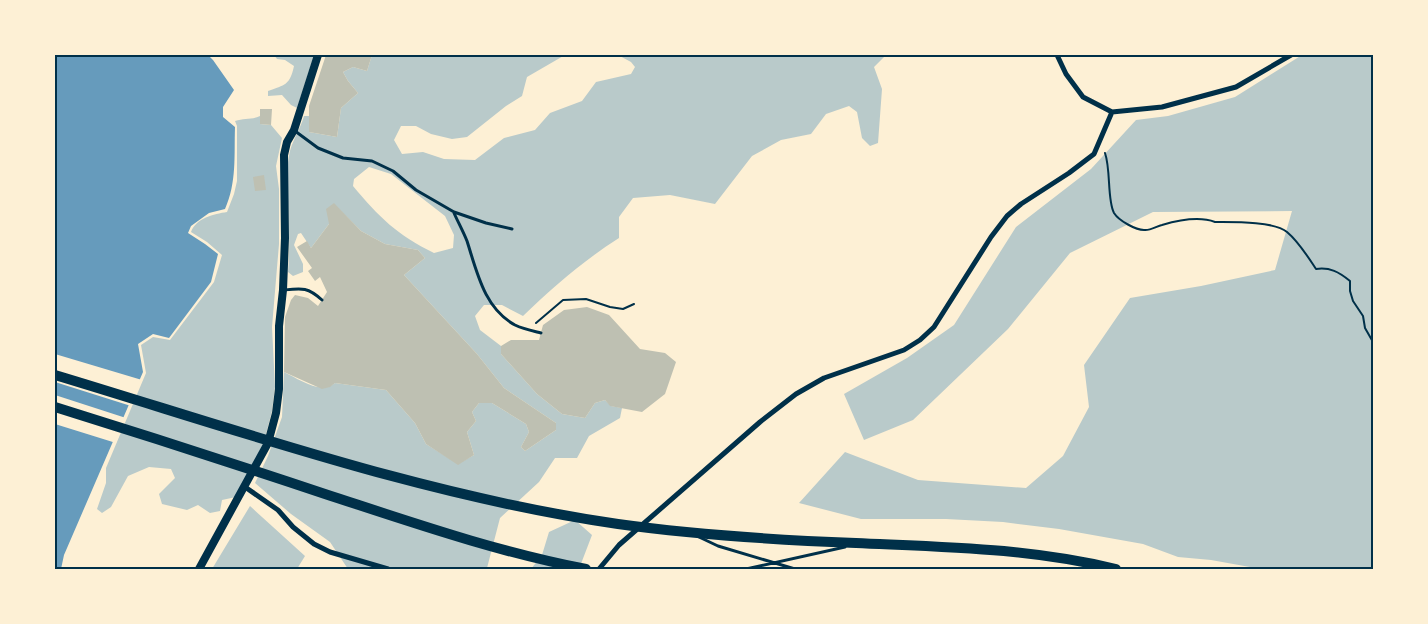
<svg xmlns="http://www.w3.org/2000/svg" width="1428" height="624" font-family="Lato,sans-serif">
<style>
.green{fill:#b9caca;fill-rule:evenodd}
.water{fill:#669bbc}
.pier{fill:#fdf0d5}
.building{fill:#bec0b2}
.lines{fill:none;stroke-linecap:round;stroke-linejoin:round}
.path{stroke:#003049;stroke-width:2}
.service{stroke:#003049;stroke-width:3}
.minor{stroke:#003049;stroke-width:5}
.tertiary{stroke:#003049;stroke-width:8}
.motorway{stroke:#003049;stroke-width:10}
.neatline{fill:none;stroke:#003049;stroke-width:2}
</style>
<rect width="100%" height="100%" fill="#fdf0d5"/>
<path class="green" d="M274,55h40l-17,53 -6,-3 -9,-10 -14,1v-5c17,-6 22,-6 26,-25l-9,-6 -8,-1z
M372,55h193l-38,22 -5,19 -16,10 -39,31 -15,2 -21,-5 -15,-8h-15l-7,14 8,14 21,-2 21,7 31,1 29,-22 31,-8 15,-17 32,-12 14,-19 35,-8 4,-7 -4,-5 -13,-7h268l-12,12 8,22 -4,54 -8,3 -8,-8 -5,-26 -8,-6 -23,8 -15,20 -30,6 -29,16 -37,48 -45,-9 -37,3 -14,19v21c-36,23 -66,49 -96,78l-21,-11h-18l-9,11 5,14 21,16v8l36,40 25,20 23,4 10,-15 10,-3 6,6 11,2 -2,10 -31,18 -12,22h-22l-16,24 -39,36 -13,50 2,1h-141l-18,-27 -39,-28 -36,-31 13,-27 14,-39 2,-45c15,7 36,23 51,11l51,7 29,33 11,21 32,20 16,-9 -7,-23 9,-11 -4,-9 7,-9h13l34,21 3,8 -8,15 4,4 31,-21v-7l-52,-35 -27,-34 -73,-79 21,-17 -7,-8 -33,-6 -24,-13 -27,-27 -5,20 -18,24 -10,-15 -3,1 -4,11 9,19v8l-10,4 -5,-4c2,-23 1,-46 0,-70 0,-15 -2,-31 1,-46 2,-14 11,-26 15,-40h5v16l28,5 4,-29 17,-15 -10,-12 -5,-9 10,-5 14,4zM369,167l22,7 54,42 9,19 -1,13 -19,5c-37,-18 -55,-36 -81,-67l1,-7z
M1302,55h71v514h-112l-50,-9 -33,-3 -35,-13 -84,-15 -56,-7 -57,-3h-85l-62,-16 46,-51 73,28 108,8 37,-32 26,-49 -5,-42 46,-67 71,-12 74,-16 17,-59 -139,1 -83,41 -62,76 -95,91 -49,20 -20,-46 63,-36 47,-33 62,-98 75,-58 45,-49 32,-4 67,-19z
M260,116v8l11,1 11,13 -6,28 3,23v55l-7,83 3,60 -3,24 -8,31 -28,55 -14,3 -2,11 -10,2 -12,-8 -11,5 -25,-6 -3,-10 16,-16 -4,-9 -22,-2 -21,9 -17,31 -9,6 -5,-4 9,-26v-15l40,-95 -5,-28 12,-8 17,3 44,-58 8,-27 -15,-13 -16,-10c5,-14 23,-18 36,-20l7,-18 3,-13v-55l-2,-5c9,-3 16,-1 25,-5z
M250,506l55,50 -8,13h-85z
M575,520l17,15 -13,34h-48l11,-14 7,-23z"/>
<path class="water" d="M55,55h153l5,5 21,30 -11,17v10l12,10c-1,29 2,55 -10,82l-16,4 -18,13 -3,7 17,11 13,10 -7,28 -42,56 -16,-4 -15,10 5,28 -79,183 -3,14h-6z"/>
<path class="pier" d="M55,354l87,26 -11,26 -76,-24z
M55,395l71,23 -10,25 -61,-19z"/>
<path class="building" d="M326,55h46l-5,16 -14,-4 -10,5 5,9 10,12 -17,15 -4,29 -28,-5v-26z
M260,109h12l-1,16 -11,-1z
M264,175l2,15 -11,1 -2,-14z
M334,203l27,28 24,13 33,6 7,8 -21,17 73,79 27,34 52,35v7l-31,21 -4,-4 8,-15 -3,-8 -34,-21h-13l-7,9 4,9 -9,11 7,23 -16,10 -32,-21 -11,-21 -29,-33 -51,-7 -5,4 -8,2 -38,-17 1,-55 6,-17 4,-5 13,3 10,8 9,-14 -7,-15 -5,4 -7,-10 4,-3 -15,-21 10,-6 4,7 18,-24 -3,-15z
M587,307l22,8 31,34 25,4 11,9 -11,32 -23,18 -32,-6 -5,-6 -10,3 -10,15 -23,-4 -25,-20 -36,-40v-8l10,-6h28l4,-15 21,-15z"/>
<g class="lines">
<path class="path" d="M1105,153c6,17 2,47 9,60 5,8 22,17 30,17 6,1 13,-4 18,-5 17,-5 37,-9 53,-3 18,0 59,-1 72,10 12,10 21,25 29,37 14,-2 23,3 34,12v10l3,10 10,15 2,12 8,14
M536,323l27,-23 23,-1 24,8 13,2 11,-5"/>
<path class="service" d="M295,131l23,17 25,10 29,3 21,10 23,19 38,22 32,11 26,6
M454,213c4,9 9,18 13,28 10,31 17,67 48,84 8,4 18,6 26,8
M284,290c18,-2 24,-3 38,10
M699,537l19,9 77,23
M746,569l99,-22"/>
<path class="minor" d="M1057,55l9,19 17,23 29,15 50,-5 74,-20 55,-32
M245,487l33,23 15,17 21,17 16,8 58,17
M599,569l20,-24 141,-123 36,-28 28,-16 80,-28 16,-10 14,-13 57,-90 16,-21 14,-12 48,-31 25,-19 18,-42"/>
<path class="tertiary" d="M199,569l69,-126 8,-30 3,-24v-63l4,-36 2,-52 -1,-83 3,-13 7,-12 24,-75"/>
<path class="motorway" d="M55,375c186,56 370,121 563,149 79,11 159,16 238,19 87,4 175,5 260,26
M55,407c90,28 180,57 270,87 86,28 172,58 261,75"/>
</g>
<rect width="1428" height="624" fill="none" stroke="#fdf0d5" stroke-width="112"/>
<rect x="56" y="56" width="1316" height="512" class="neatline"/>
</svg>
